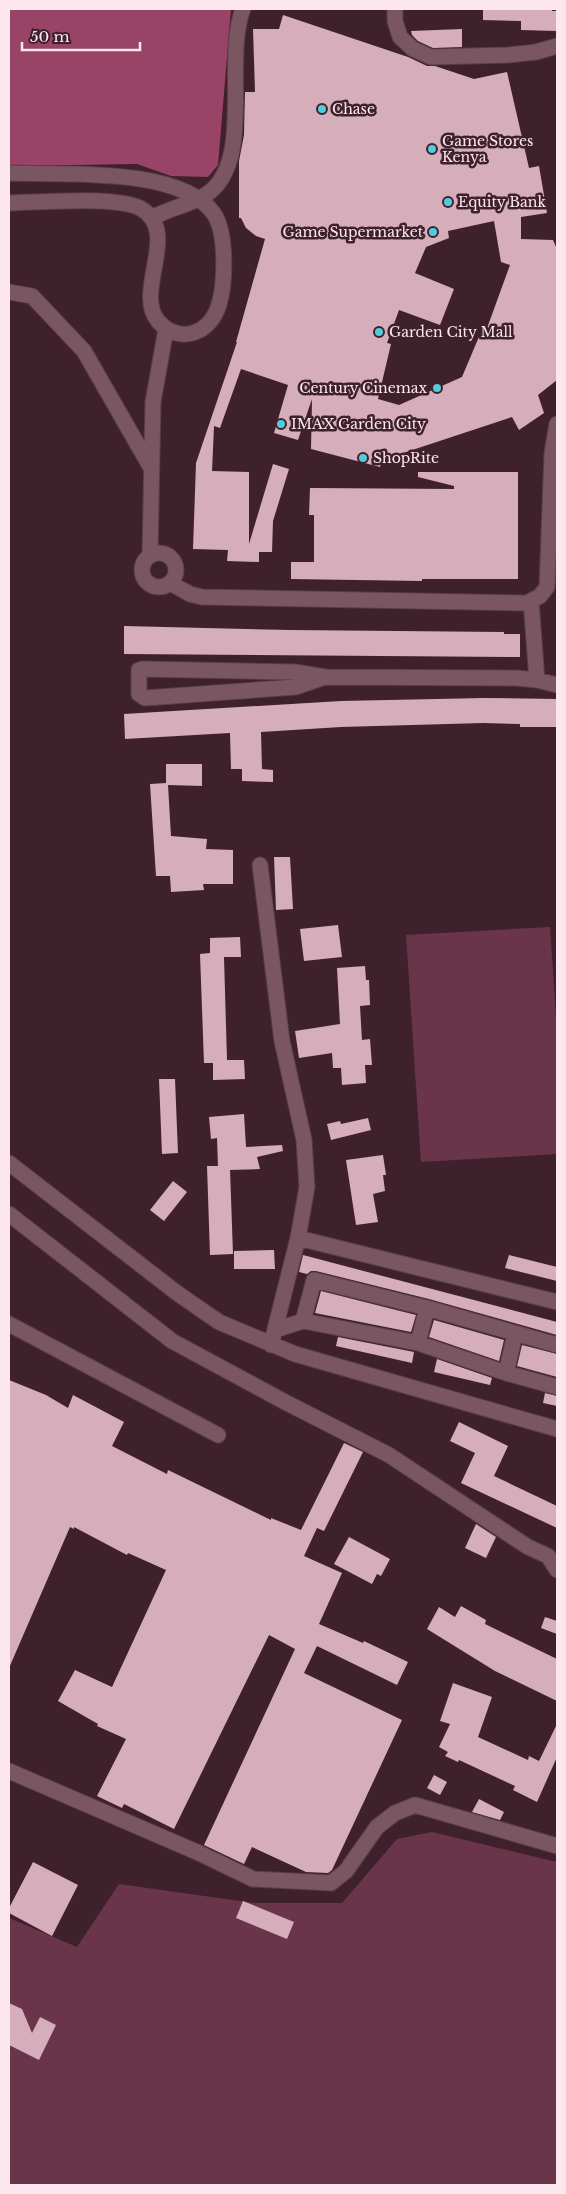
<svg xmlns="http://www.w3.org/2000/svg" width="566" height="2194" font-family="'Libre Baskerville',serif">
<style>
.green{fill:#6a354a}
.forest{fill:#994366}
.building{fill:#d6aebb;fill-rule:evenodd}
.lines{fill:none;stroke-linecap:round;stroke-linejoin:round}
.minor-casing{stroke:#593e49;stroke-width:17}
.minor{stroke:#7a5663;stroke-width:15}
.poi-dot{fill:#52cbda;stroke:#3f212c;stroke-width:2}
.labels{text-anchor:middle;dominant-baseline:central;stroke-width:5;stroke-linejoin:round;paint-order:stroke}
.poi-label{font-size:14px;fill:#fce7ee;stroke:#3f212c;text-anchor:start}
</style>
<rect width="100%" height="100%" fill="#3f212c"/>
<path class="green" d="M550,927l7,106v121l-136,8 -15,-227z
M432,1832l125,30v323h-548v-267l68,29 42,-63 135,19h88l55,-64z"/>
<path class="forest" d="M9,9h222l-13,156 -10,12 -37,-1 -34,-12 -128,2z"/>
<path class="building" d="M483,9h69v2h5v20l-36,-1v-9l-38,-1z
M283,15l125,42 19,9h8l39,13 33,-7 22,96 10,-2 8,47 -26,4v22l32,1 4,9v131l-19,15 6,18 -25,17 -7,-13 -130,43 -2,7 -69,-18 1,-50 -14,41 -24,-7 14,-48 -47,-16 -21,59 -6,-2 -2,45 37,1v72l24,-80 16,5 -16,52 -1,31h-13v10l-32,-1 1,-11 -35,-1 3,-86 41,-121h-1l29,-103 -9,-3 -10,-8 -5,-10h-2v-57l5,-26 1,-43h10l-2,-63h26zM494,221l7,41 9,3 -24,66 -5,1 -19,45 -63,28 -21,-6 13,-55 -4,-1 12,-33 41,15 14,-36 -39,-16 11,-26 23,-9 -1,-7z
M462,29v18l-29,1 -15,-7 -6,-6 -1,-4z
M418,472h100v107h-96v2l-131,-2v-17h23v-47h-5l1,-27 144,1v-3l-36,-9z
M124,626l166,4 214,2v2h16v23l-396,-3z
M484,698l73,1v28h-37v-3l-37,-1 -142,4 -80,5 1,37 11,1v12l-31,-1v-12h-11l-1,-36 -105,6 -1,-25 217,-13z
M166,764h36v22l-34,-1 3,51 36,3 -1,10 27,1v34h-30l1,6 -33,2 -1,-16h-14l-6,-92 16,-1z
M274,857h16l3,52 -17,1z
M338,925l4,32 -38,4 -4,-32z
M240,937l1,20h-17l3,103h17l1,19 -32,1v-17h-9l-4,-109 10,-1v-15z
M365,966l1,14h3l1,25 -10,1 2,34 8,-1 2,26h-7l1,18 -24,2 -1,-17h-8l-1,-15 -33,5 -4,-27 45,-7 -3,-56z
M159,1079h16l3,74 -16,1z
M244,1114l2,33 36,-2 1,6 -26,6 3,12 -30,1 3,84 -23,1 -3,-89h11l-1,-28 -6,1 -2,-22z
M368,1118l3,12 -40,10 -4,-16 13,-3 1,3z
M383,1155l3,20h-3l2,16 -12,3 5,28 -22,3 -10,-65z
M173,1181l14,11 -23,29 -14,-11z
M274,1250l1,19h-41v-18z
M303,1255l254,67v13l-128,-36 -113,-28h-5l-4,3 -8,-2z
M509,1255l48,12v14l-52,-13z
M321,1291l95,24 -5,17 -96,-19z
M434,1320l70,20 -5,21 -70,-24z
M338,1337l76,15 -2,11 -76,-17z
M522,1345l35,9v23l-40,-11z
M437,1359l55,19 -2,7 -56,-13z
M9,1380l37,15 22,13 5,-13 51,27 -12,24 55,28 1,-4 103,50v-2l30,12 43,-87 19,9 -39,79 -7,-3 -13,28 38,17 -23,51 44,19 1,-2 44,21 -11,23 -80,-39 -13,27 98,47 -70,150 -4,3 -22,-1 -54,-25 -8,17 -40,-19 91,-196 -26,-14 -95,194 -50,-25 -2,4 -25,-12 29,-57 -29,-13 1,-2 -40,-23 17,-31 37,17 54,-117 -38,-17 -1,2 -53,-28v2l-4,-2 -61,141z
M545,1393l12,3v10l-14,-3z
M459,1422l49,24 -14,30 63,30v22l-96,-45 14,-30 -25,-12z
M476,1524l20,13 -10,21 -21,-10z
M349,1537l41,22 -9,17 -4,-2 -5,10 -38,-20z
M461,1606l25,14 -1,4 72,35v42l-62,-30 -68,-42 12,-22 16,10z
M545,1617l12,4v13l-16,-6z
M453,1683l39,14 -14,40 50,23 1,-4 10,5 18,-37v33l-20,45 -24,-12 2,-4 -56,-26 -1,2 -13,-6 3,-4 -9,-5 11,-23 -10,-3z
M434,1775l13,7 -7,13 -13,-7z
M479,1799l25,13 -4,8 -28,-8z
M33,1862l45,23 -26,51 -43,-23v-5z
M243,1901l51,21 -7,17 -51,-21z
M9,2003l13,6 10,24 8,-16 16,8 -17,35 -30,-15z"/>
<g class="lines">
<g class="minor-casing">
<path id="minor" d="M395,9v12l5,16 13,12 18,8 77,-2 28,-3 21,-6
M9,173c51,2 173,-7 205,41 13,19 12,74 3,96 -11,26 -40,33 -59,11 -25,-30 24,-90 -18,-113 -23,-12 -102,-6 -131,-5
M152,218c17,-10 39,-13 55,-24 48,-33 16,-134 36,-185
M9,292l23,4 52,55 67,117
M142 570a17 17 0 1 1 34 0a17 17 0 1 1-34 0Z
M150,556l3,-154 13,-73
M170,583l20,11 12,3 325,6 13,-7 7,-9 5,-134 5,-29
M531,601l6,79
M325,677l-29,10 -151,11 -6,-4v-24l3,-1 153,3 30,5 191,1 21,2 20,5
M260,865l22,176 22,99 3,47 -9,51
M9,1163l168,130 42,29 76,32 262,75
M9,1214l163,127 113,61 104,53 139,92 20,9 9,14
M303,1321l11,-41 113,28 130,37
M9,1324l209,111
M275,1330l28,-9 115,22 88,30 51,14
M418,1343l9,-35
M271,1345l27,-107 259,64
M506,1373l9,-39
M9,1771l190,82 54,26 78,4 15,-12 31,-44 18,-14 20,-8 142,41"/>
</g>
<use href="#minor" class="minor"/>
</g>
<g class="poi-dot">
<circle cx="322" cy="109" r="5"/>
<circle cx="432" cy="149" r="5"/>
<circle cx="448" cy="202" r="5"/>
<circle cx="433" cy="232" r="5"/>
<circle cx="379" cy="332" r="5"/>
<circle cx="437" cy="388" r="5"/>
<circle cx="281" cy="424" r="5"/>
<circle cx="363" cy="458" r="5"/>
</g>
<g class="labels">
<g class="poi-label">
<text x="332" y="109">Chase</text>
<text x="442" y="141">Game Stores<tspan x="442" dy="16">Kenya</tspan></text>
<text x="458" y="202">Equity Bank</text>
<text x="423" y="232" text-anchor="end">Game Supermarket</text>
<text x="389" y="332">Garden City Mall</text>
<text x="427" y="388" text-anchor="end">Century Cinemax</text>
<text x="291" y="424">IMAX Garden City</text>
<text x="373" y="458">ShopRite</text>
</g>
</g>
<rect width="566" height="2194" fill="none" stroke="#fce7ee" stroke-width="20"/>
<path d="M22 42v8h118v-8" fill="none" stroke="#fce7ee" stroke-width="2.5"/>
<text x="30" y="42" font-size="15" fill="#fce7ee" stroke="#3f212c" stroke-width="4" paint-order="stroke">50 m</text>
</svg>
